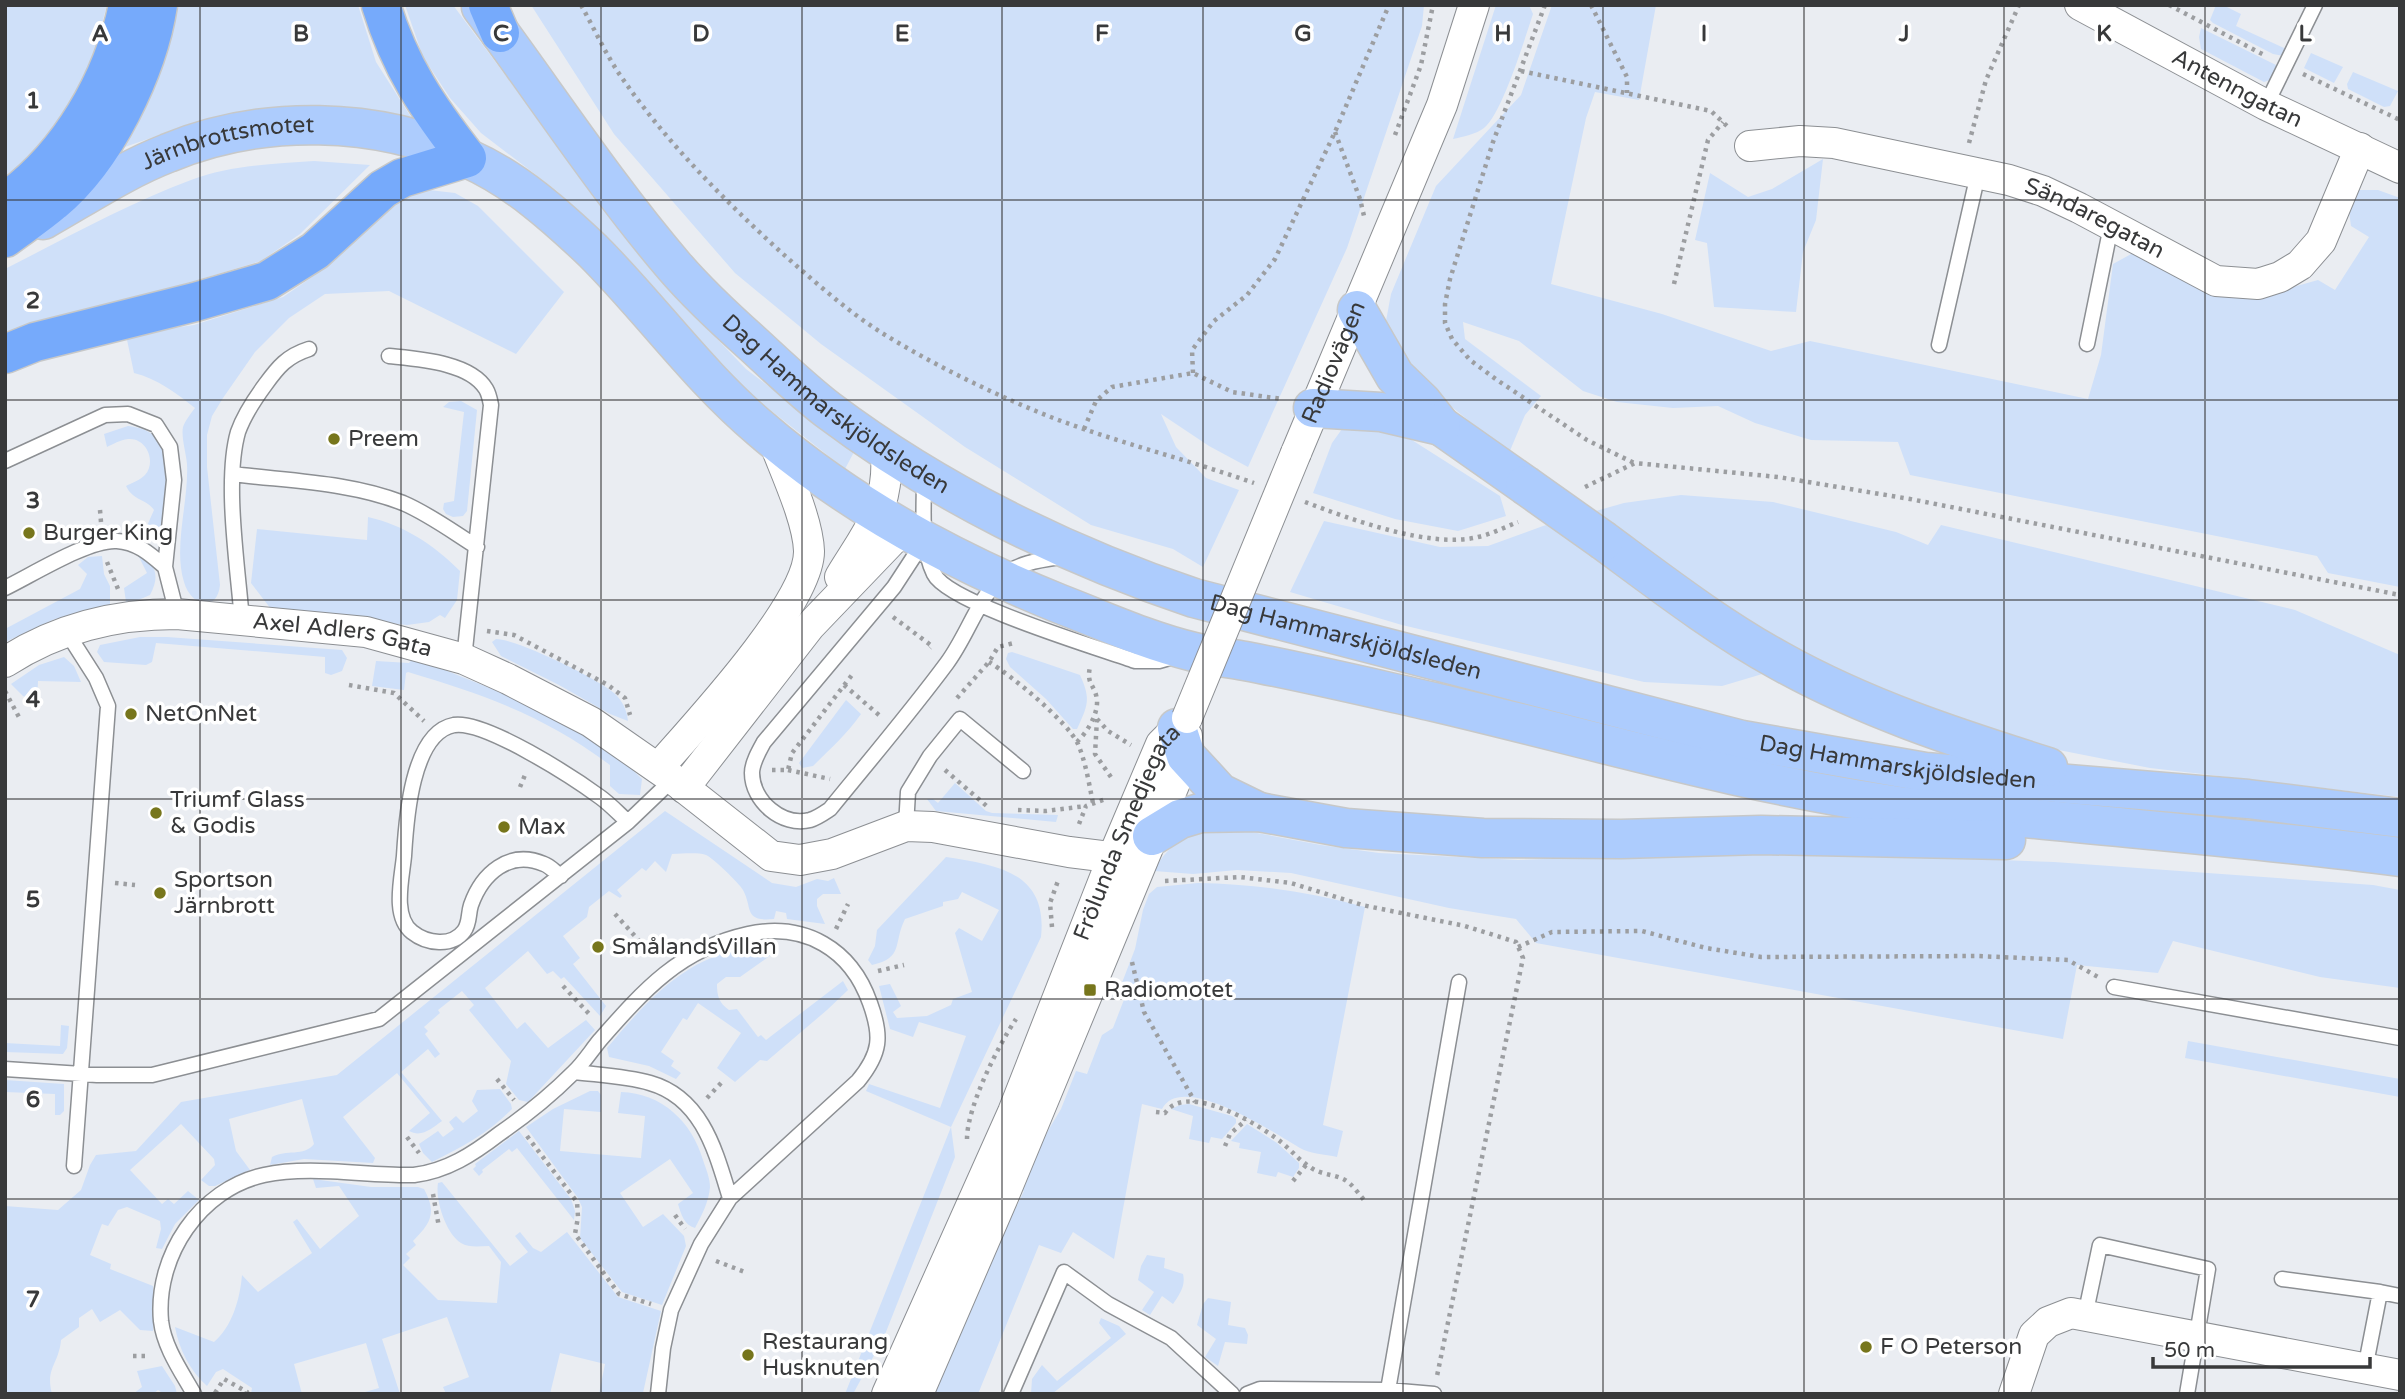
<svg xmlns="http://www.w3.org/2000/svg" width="2405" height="1399" font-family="'Varela Round',sans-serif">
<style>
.green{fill:#cfe0f9}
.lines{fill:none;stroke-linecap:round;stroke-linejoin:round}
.lane-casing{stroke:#8c8f93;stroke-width:17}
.street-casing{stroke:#8c8f93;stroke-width:32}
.primary-casing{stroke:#c7c8c8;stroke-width:41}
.highway-casing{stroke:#c7c8c8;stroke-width:41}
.path{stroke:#9c9ea1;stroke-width:4.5;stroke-dasharray:3.5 5;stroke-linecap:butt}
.lane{stroke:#fff;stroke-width:14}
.street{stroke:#fff;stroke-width:30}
.primary{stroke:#adccfd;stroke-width:38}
.highway{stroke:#76aafb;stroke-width:38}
.street-bridge-casing{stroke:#8c8f93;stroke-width:32;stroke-linecap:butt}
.primary-bridge-casing{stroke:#c7c8c8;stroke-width:41;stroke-linecap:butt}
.street-bridge{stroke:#fff;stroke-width:30}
.primary-bridge{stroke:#adccfd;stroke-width:38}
.grid{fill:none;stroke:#38393a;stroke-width:2;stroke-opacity:0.55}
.poi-dot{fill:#77761c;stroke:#fff;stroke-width:2.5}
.labels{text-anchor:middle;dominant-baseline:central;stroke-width:7;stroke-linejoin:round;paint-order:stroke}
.street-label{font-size:23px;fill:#38393a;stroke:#fff}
.poi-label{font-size:23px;fill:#38393a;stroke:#fff;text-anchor:start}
.grid-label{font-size:23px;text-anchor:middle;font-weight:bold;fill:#38393a;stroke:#fff;stroke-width:7;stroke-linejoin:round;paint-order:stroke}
</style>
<rect width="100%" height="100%" fill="#eaedf2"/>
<path class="green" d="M5,5h102l-16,59 -33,60 -53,56z
M179,5h179l18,57 35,55c-57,-10 -113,-14 -171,-4 -40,6 -80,22 -118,35l29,-54z
M405,5h48l197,264 96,100 108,83 -9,17 -105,-83 -132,-146 -51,-49 -76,-58 -31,-35 -27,-41z
M531,5h893l-2,21 -75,222 -99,219 -39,-21 -48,-32 15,33 30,31 33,12 -36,77 -30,-18 -82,-24 -126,-78 -144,-103 -86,-71 -121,-139z
M1496,5h33l4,9c-8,24 -31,100 -49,114 -7,6 -22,9 -31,11z
M1552,5h104l-17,95 -44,-8 -9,26 -35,166 111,30 109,37 39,-10 278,58 13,-44 12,-91 20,-11 121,45 64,-18 17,10 34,-53 -18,-11 -5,-36h32l22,8v389l-72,-14 -11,-17 -407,-81 -12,-33 -87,-2 -56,-17 -37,-17 -45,2 -56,-6 -34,-11 -64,-50 -56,-19 2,17 76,57 -16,19 -16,38 -82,-66 -34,-34 -7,-32 5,-27 45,-108 85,-91z
M2216,5h7l18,9 -5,12 48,22 2,2 -2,6 -11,-2 -60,-31 -3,-3z
M2201,28l75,37 1,5 -4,9 -9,3 -63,-33 -2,-12z
M2311,53l32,14 -9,16 -30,-15z
M2353,72l45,19 -8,15 -6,1 -36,-18 -1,-5z
M1823,159l-7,61 -13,32 -7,60 -82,-5 -7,-64 -12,-3 15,-67 38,24 24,-8z
M314,161l56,4 -70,69 -39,27 -256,77v-69c61,-31 122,-65 186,-89 39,-15 82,-16 123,-19z
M429,190l26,3 23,13 86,86 -48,62 -127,-63 -64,3 -36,24 -34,34 -32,46 -11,18 -5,19v32l13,118c-3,29 -30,20 -36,-3 -11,-35 5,-81 3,-118 -1,-11 -6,-27 -4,-37 2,-6 8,-14 12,-19 -19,-15 -37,-29 -61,-35l-8,-38 68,-10 89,-28 32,-22 90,-78z
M461,401l16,9 -10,101 -4,5 -10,1 -7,-3 -3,-5 1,-6 10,-2 10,-89 -21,-5 6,-5z
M1365,423l39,12 96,61 6,20 -48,15 -63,-12 -82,-26 19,-50 10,-14z
M128,426c21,2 34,12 41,32 3,10 -4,64 -5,78l-9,-2 -9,-6 8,-18c-7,-11 -21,-9 -28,-24 6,-3 14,-6 19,-11 12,-14 1,-38 -17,-36 -8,1 -15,5 -21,8l-3,-13z
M1681,495l92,7 123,30 32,13 13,-20 354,85 105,45v142l-250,-29 -152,-30 -192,-77 -84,25 -78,-4 -242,-57 -112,-33 34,-71 116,26 48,-1 55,-20 81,-23z
M368,517c36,8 66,28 92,54l-3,29 -12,18 -5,-3 -11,7 -22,3 -136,-16 -20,-26 6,-54 110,11z
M137,553c18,11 24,21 13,42l-21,9 -3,-2 -2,-14 23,-15z
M102,556l2,18 6,12v19l-55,14 -50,23v-13l75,-40 7,-15 -9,-9 10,-8z
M140,637h27l175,13 5,8 -5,13 -11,4 -6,-2v-16l-169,-14 -4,19 -6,3 -42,-3 -7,-10 3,-7z
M496,639c21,0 101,39 118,54 8,7 13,17 14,28l-18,-7 -51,-29 -58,-29 -9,-14z
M1012,652l68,23c11,24 8,30 -3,54h-4l-27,-30 -36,-32 -4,-8 2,-6z
M64,657l10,9 7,16 -43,-1 -1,22 -14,-7 -12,-12 28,-19z
M414,657c78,34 166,60 228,122l-2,16 -21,-1 -9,-8v-21c-65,-49 -125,-70 -202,-93l-2,1 -2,17 -32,-4 4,-25 33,2z
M846,700l15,14c-14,20 -31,35 -48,52l-11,2 -3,-5z
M955,783l31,28 6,2 66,2 -2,7 -120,-11 -9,-12h6l5,4z
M665,811l107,72 24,4 21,-8 11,2 6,-3 7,16h-18l-6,5v7l8,18 -38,-5 -1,-6 -10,-2 -2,8c-31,3 -21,-11 -31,-29 -4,-7 -30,-32 -37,-35 -10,-3 -23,-1 -34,-1l-6,18 -11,-11 -9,10 -4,-3 -25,22 5,6 -2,2 -11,-7 -20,16 -2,10 -24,19 17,22 -7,6 33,42 -6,10 -36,-39 -3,2 -8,-8 -6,3 -19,-23 -43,37 32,41 8,-7 23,26 38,-28 9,10 -67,72 -9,-2 -13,-16 5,-23 -42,-51 5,-5 -12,-14 -24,19 2,3 -16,14 4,4 -3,3 15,20 -5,4 -7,-9 -27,23 41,49c-10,7 -20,17 -33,10l21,-18 -33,-40 -54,44 32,41 -2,5 -69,-4 -34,6 2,-8c14,-8 32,0 42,-13l-12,-45 -73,20 7,32 14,19 -35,16h-6l-8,-6 14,-15 -1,-6 -33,-35 -51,46 32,34 6,-5 6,5 14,-13 11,9 -24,24 -13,25 -6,-1 5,-19 -1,-8 -33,-14 -9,3 -10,16 -6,-2 -12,31 21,9 -1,5 43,17v45l-13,-1 -20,-20 -20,12 -8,-13 -13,9v9l-18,13c-2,24 -16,28 -9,54h-47v-188l53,4 23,-20 9,-25 6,-10 40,-4 45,-49 156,-27z
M1230,828l91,17 58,8 139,7 245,-9 291,11 319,23 27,5v98l-80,-11 -147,-36 -15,32 -81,-8 -14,74 -527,-96 -20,-24 -67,-11 -158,-35 -54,-3 -44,4 -39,-3c17,-33 41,-40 76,-43z
M946,857c51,8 102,15 95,80l-90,190 4,30 -71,180 -31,57h-8l106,-267 -85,-36 3,-7 71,24 26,-72 -47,-14 -6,15 -23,-8 -11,-43 11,-2 11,22 -8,6 4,6 30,-2 24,-11 2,-6 19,-7 -17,-59 4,-5 23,13 17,-31 -37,-18 -4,7 -15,3v4l-38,13c-12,24 -1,39 -33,46l-4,-5 7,-14 2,-16z
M1198,883c57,1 112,9 167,24l-42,218 20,6 -6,26c-12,-3 -27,-3 -37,-9 -23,-13 -118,-78 -138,-39l-20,-5 -28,155 -41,-27 -12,21 -22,-8 -61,149h-48l62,-138 32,-65 -8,-3 15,-29 30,-50 15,-38 11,3 15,-39 11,-7 12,-31 -7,-4 17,-44 8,-39 6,-16 8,-7z
M761,945l15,3 -5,7 -31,22h-14l-9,7c0,12 2,19 12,26l8,-1 21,28 3,-2 5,5 77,-59 5,9 -21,20 -60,51 -7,-1 -25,22 -18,-14 24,-35 -43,-30 -11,17 -4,-2 -22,34 13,9 -3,5 10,7 -5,6 -27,-13 -40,-9 -2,-9c44,-52 82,-95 154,-103z
M61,1025l8,1 -2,22 -4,6 -58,-2v-9l55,3z
M2188,1041l212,38v18l-215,-39z
M5,1080l59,4v27l-4,4h-5v-21l-50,-2z
M500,1089l11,15 1,5c-23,24 -50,38 -80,53l-9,-9 -4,-9 19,-13 5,6 11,-8 -5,-7 7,-6 7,7 15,-12 -6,-10 5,-11z
M590,1091h8l3,4v17l-37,-3 -4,42 81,7 4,-42 -27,-3 3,-21c41,1 71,30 82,68 3,9 7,18 7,27 -1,14 -8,28 -15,41 -11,-3 -14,-14 -17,-24l15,-11 -23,-34 -50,34 23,34 20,-13 21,22 2,10 -24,59 -40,-13 -42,-54 2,-31 -4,-9 -52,-71 27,-18z
M1189,1104l43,12 4,3v4l-14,16 -11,-2 -2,6 -20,-4 4,-23 -22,-7 9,-4z
M1247,1124l30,19 22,20v5l-6,9 -15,-5 -2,5 -19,-4 4,-21 -22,-4 1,-5 -9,-2z
M519,1131l52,68 4,12 -1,9 -57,-72 -5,4 -3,-3 -27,21 1,2 -4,4 -6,-7 3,-3 -1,-2z
M313,1179l58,8h47l6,2c13,24 7,34 -11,52l3,4 -10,9 4,4 -7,7 35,35 59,3 4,-41 -12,-16c-9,0 -20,2 -28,-3 -15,-9 -26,-43 -23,-60l4,-1 68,84 18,-14 -13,-16 5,-4 13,16 8,4 26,-20 51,65 43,14 -18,82 -44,1 6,-30 -45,-11 -10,41h-104l-3,-7 26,-10 -22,-60 -65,22 18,55h-42l21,-6 -13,-45 -72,21 8,30h-51l1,-6 -29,-19 -7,3 -9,14c-17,-15 -28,-37 -32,-59l39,15c18,-15 26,-43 28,-67l16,17 54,-39 -19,-31 4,-3 23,30 39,-33 -20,-30 -23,2z
M1147,1255l18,3 -1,10 19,6c3,12 -4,21 -10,30l-11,-8 -12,19 -8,-5 12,-18 -16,-12 3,-14z
M1208,1298l23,4 -3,23 17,3 3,7 -1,9 -22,-2 -7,24 -13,-9 11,-18 -19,-14 6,-21z
M1101,1318l18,8 7,8 -74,60h-21l1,-15 10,-14 15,16 54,-43 -12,-15z
M162,1366l13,20 2,8h-13l-6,-4 -5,4h-20l9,-7 -5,-16z"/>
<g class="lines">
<g class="lane-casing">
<path id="lane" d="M2266,105l49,-100
M2087,344l24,-118
M1939,345l39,-171
M389,356c28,3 81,6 97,33 3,5 4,11 5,16l-27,254
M5,461l100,-46 23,-1 28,11 14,22 4,33 -9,87 12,47
M233,474c55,7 117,8 170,29 26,11 50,29 74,44
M924,479c0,31 -4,66 10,95 14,29 165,74 201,87h24l14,-4
M924,541l-30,46 -130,155c-5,9 -12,21 -12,31 0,28 30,54 58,47 7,-2 14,-7 20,-11 39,-48 80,-96 117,-146 20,-27 30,-62 54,-86 16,-14 40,-17 60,-20
M5,588c27,-13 84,-49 112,-47 20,1 34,14 48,26
M242,621c-4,-53 -18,-140 -4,-189 6,-17 16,-32 27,-47 13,-18 22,-29 44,-36
M66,631l30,47 12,28 -34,460
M906,826l2,-34 22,-36 30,-37 63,52
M561,876c-5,-3 -11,-10 -17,-12 -35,-15 -62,10 -73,41 -3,9 -1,18 -7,26 -12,16 -37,13 -52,1 -20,-16 -10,-54 -8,-76 2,-33 7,-123 50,-131 31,-5 120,53 146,72 10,7 19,17 28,25
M2114,987l286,51
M5,1069l92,6h55l227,-56 249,-197 45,-43
M575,1072c24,3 51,4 75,11 53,15 66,70 80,115
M2282,1279l98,13
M2085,1316l15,-71 108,24 -21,125
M2365,1369l15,-77 20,4
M1388,1390l71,-408
M194,1394c-13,-23 -30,-47 -33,-73 -6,-65 39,-132 103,-146 46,-10 102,1 150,0 33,-4 59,-21 85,-41 26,-18 52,-39 74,-61 10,-9 18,-22 27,-33 44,-50 80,-91 148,-106 57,-12 103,15 122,69 12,33 11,50 -12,78l-128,117 -29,46 -30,66 -8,38 -5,46
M1011,1394l53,-122 44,32 63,34 61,56
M1247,1394l13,-5 128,1 46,4"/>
</g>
<g class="street-casing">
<g id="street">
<path id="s1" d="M2080,5l186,100 134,63"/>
<path id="s2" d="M1750,146l50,-5 34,2 175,37 34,11 36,17 137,73 42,3 22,-7 20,-12 21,-24 39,-93"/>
<path id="s3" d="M1296,453l146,-348 32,-100"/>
<path d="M840,577c29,-48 50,-68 46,-128"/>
<path id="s4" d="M5,662c53,-34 109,-48 172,-48l189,18 98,27 44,20 83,43 82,57 98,77 29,4 32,-6 74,-28 27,1 136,25 73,9"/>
<path d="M658,768c36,-41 152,-165 151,-217 -1,-32 -25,-82 -36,-112"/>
<path d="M684,788l126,-162 93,-97"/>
<path id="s5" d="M887,1394l126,-282 100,-255 48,-113 26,-26"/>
<path d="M918,1394l86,-199 182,-439 1,-20"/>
<path d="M2014,1394l20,-59 14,-13 23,-9 329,62"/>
</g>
</g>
<g class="primary-casing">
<g id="primary">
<path id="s6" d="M481,7c64,86 123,177 193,259 24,28 51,53 79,78 24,22 49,46 75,66 109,82 237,145 366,188l548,142 183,32 323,27 152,19"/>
<path id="s7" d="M43,220c41,-23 81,-50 125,-67 93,-39 210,-37 301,6 47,21 87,57 124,92 58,58 105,125 168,178 88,76 192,132 299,175 44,17 88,37 134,48 16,4 34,6 51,9 63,12 126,27 189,41 154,36 308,82 465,104 39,5 77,8 116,11 128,13 257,23 385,40"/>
<path d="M1357,310l38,66 27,26 19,24 84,59"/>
<path d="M1313,408l68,4 60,14"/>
<path d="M1604,541c57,42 114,86 176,120 84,47 176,77 268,106"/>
<path d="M1177,728l9,28 34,37 39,19"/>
<path d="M1152,836l28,-17 20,-6 59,-1 87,16 137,10 138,1 140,-4 245,5"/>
</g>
</g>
<g class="highway-casing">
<path id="highway" d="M488,5l12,28
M5,202c64,-45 108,-122 123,-197
M5,238c16,-12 33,-23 48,-36 52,-43 95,-131 105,-197
M5,354l30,-12 160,-40 72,-21 48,-30 68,-62 19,-11 65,-20c-39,-50 -67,-91 -86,-153"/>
</g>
<path class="path" d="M581,5c13,23 24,48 39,70 46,67 103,124 163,179 31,27 64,57 99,79 52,32 109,60 166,83 67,26 138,43 206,67
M1545,5l-52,137 -43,137 -5,25v19l7,16 18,21 27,20 90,60 47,23
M1591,5l36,72v16
M2169,5l97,51
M1521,71l190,40 17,16
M2303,74l97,46
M1335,132l25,67 4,17
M1395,135l26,-70 12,-60
M1969,143l17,-63 33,-75
M1674,284l34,-144 15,-18
M1193,373l-1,-23 22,-29 33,-26 28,-36 60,-127 54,-127
M1084,429l12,-28 16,-14 81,-14 39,19 50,7
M1585,487l50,-24 143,14 132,22 490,96
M1305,502c45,17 125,47 173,35 14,-3 27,-10 40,-15
M100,510l1,12
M107,562l11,27
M893,617l39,29 -2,2
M487,631l27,4 94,50 17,13 5,17
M989,662c23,14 78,59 89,82 8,19 11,40 15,59
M349,685l45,8 30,28
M844,685l35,30
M5,691l15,28
M957,698l32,-36 9,-15 16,-4
M1097,719l-2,35 18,26
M1097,719l11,12 23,14
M1077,742c10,-10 21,-27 20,-42 -2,-16 -11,-15 -7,-33
M772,770h16l4,-17 60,-78
M788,770l42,9
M945,770l44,38
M520,787l5,-12
M1018,810l28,1 40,-5
M1079,824l7,-18 20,-7
M1165,881l75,-4 51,6 71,22 103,21 51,16 7,16 -86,418
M115,883l20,2
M615,914l39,43
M1052,927l-2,-24 9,-25
M836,929l12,-25
M1518,947l34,-15 90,-1 64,17 55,9 216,-1 91,4 30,17
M1132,962l12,50 51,90
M878,971l26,-6
M563,986l29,31
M497,1079l17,21
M707,1098l16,-17
M1156,1112l9,1c21,-32 94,11 116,29 10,8 18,18 29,25 11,8 24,7 35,13 7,4 14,14 19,20
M527,1136l50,66 1,15 -3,17 44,60 32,10
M407,1137l12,16
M967,1139c0,-32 31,-93 49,-120
M1225,1146l5,-12 16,-14
M1293,1181l13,-16
M433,1194l6,33
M675,1215l10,14
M716,1261l29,11
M133,1356h16
M215,1393l9,-14 23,13 -1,2
M439,1393v1"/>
<use href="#lane" class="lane"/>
<use href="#street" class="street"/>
<use href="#primary" class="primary"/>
<use href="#highway" class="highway"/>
<g class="street-bridge-casing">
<path id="street-bridge" d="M1187,718l109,-265"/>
</g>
<g class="primary-bridge-casing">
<path id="primary-bridge" d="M1525,485l79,56"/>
</g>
<use href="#street-bridge" class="street-bridge"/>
<use href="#primary-bridge" class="primary-bridge"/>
</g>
<path class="grid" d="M200,5v1389M401,5v1389M601,5v1389M802,5v1389M1002,5v1389M1203,5v1389M1403,5v1389M1603,5v1389M1804,5v1389M2004,5v1389M2205,5v1389M5,200h2395M5,400h2395M5,600h2395M5,799h2395M5,999h2395M5,1199h2395"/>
<g class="poi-dot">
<circle cx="334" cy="439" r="7"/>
<circle cx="29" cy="533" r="7"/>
<circle cx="131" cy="714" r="7"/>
<circle cx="156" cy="813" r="7"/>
<circle cx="504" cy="827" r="7"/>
<circle cx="160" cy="893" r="7"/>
<circle cx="598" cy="947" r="7"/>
<rect x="1083" y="983" width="14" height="14" rx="3.5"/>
<circle cx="1866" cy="1347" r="7"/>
<circle cx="748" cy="1355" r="7"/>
</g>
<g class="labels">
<g class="street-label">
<text stroke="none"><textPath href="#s1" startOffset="178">Antenngatan</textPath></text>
<text stroke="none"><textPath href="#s7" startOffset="203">Järnbrottsmotet</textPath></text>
<text stroke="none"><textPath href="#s2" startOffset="357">Sändaregatan</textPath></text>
<text stroke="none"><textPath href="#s3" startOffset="98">Radiovägen</textPath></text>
<text stroke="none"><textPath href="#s6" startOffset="537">Dag Hammarskjöldsleden</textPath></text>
<text stroke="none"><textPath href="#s4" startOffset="348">Axel Adlers Gata</textPath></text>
<text stroke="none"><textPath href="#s6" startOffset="1104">Dag Hammarskjöldsleden</textPath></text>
<text stroke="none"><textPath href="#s6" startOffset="1671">Dag Hammarskjöldsleden</textPath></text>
<text stroke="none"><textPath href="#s5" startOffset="611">Frölunda Smedjegata</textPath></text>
</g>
<g class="poi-label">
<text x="348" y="439">Preem</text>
<text x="43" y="533">Burger King</text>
<text x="145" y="714">NetOnNet</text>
<text x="170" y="800">Triumf Glass<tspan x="170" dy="26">&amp; Godis</tspan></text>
<text x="518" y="827">Max</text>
<text x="174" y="880">Sportson<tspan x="174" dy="26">Järnbrott</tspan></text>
<text x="612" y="947">SmålandsVillan</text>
<text x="1104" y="990">Radiomotet</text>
<text x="762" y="1342">Restaurang<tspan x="762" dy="26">Husknuten</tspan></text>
<text x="1880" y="1347">F O Peterson</text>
</g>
</g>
<g class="grid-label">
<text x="100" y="41">A</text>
<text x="301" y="41">B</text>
<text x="501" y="41">C</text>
<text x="701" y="41">D</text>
<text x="902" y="41">E</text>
<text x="1102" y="41">F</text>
<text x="1303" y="41">G</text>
<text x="1503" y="41">H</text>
<text x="1704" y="41">I</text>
<text x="1904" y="41">J</text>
<text x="2104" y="41">K</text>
<text x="2305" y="41">L</text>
<text x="33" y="108">1</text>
<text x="33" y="308">2</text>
<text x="33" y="508">3</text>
<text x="33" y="707">4</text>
<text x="33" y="907">5</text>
<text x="33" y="1107">6</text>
<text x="33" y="1307">7</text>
</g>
<rect width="2405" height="1399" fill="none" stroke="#38393a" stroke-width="14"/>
<path d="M2153 1357v10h217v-10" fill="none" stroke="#38393a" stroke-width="3.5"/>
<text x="2164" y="1357" font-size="21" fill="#38393a" stroke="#ffffff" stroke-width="5" paint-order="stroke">50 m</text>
</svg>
